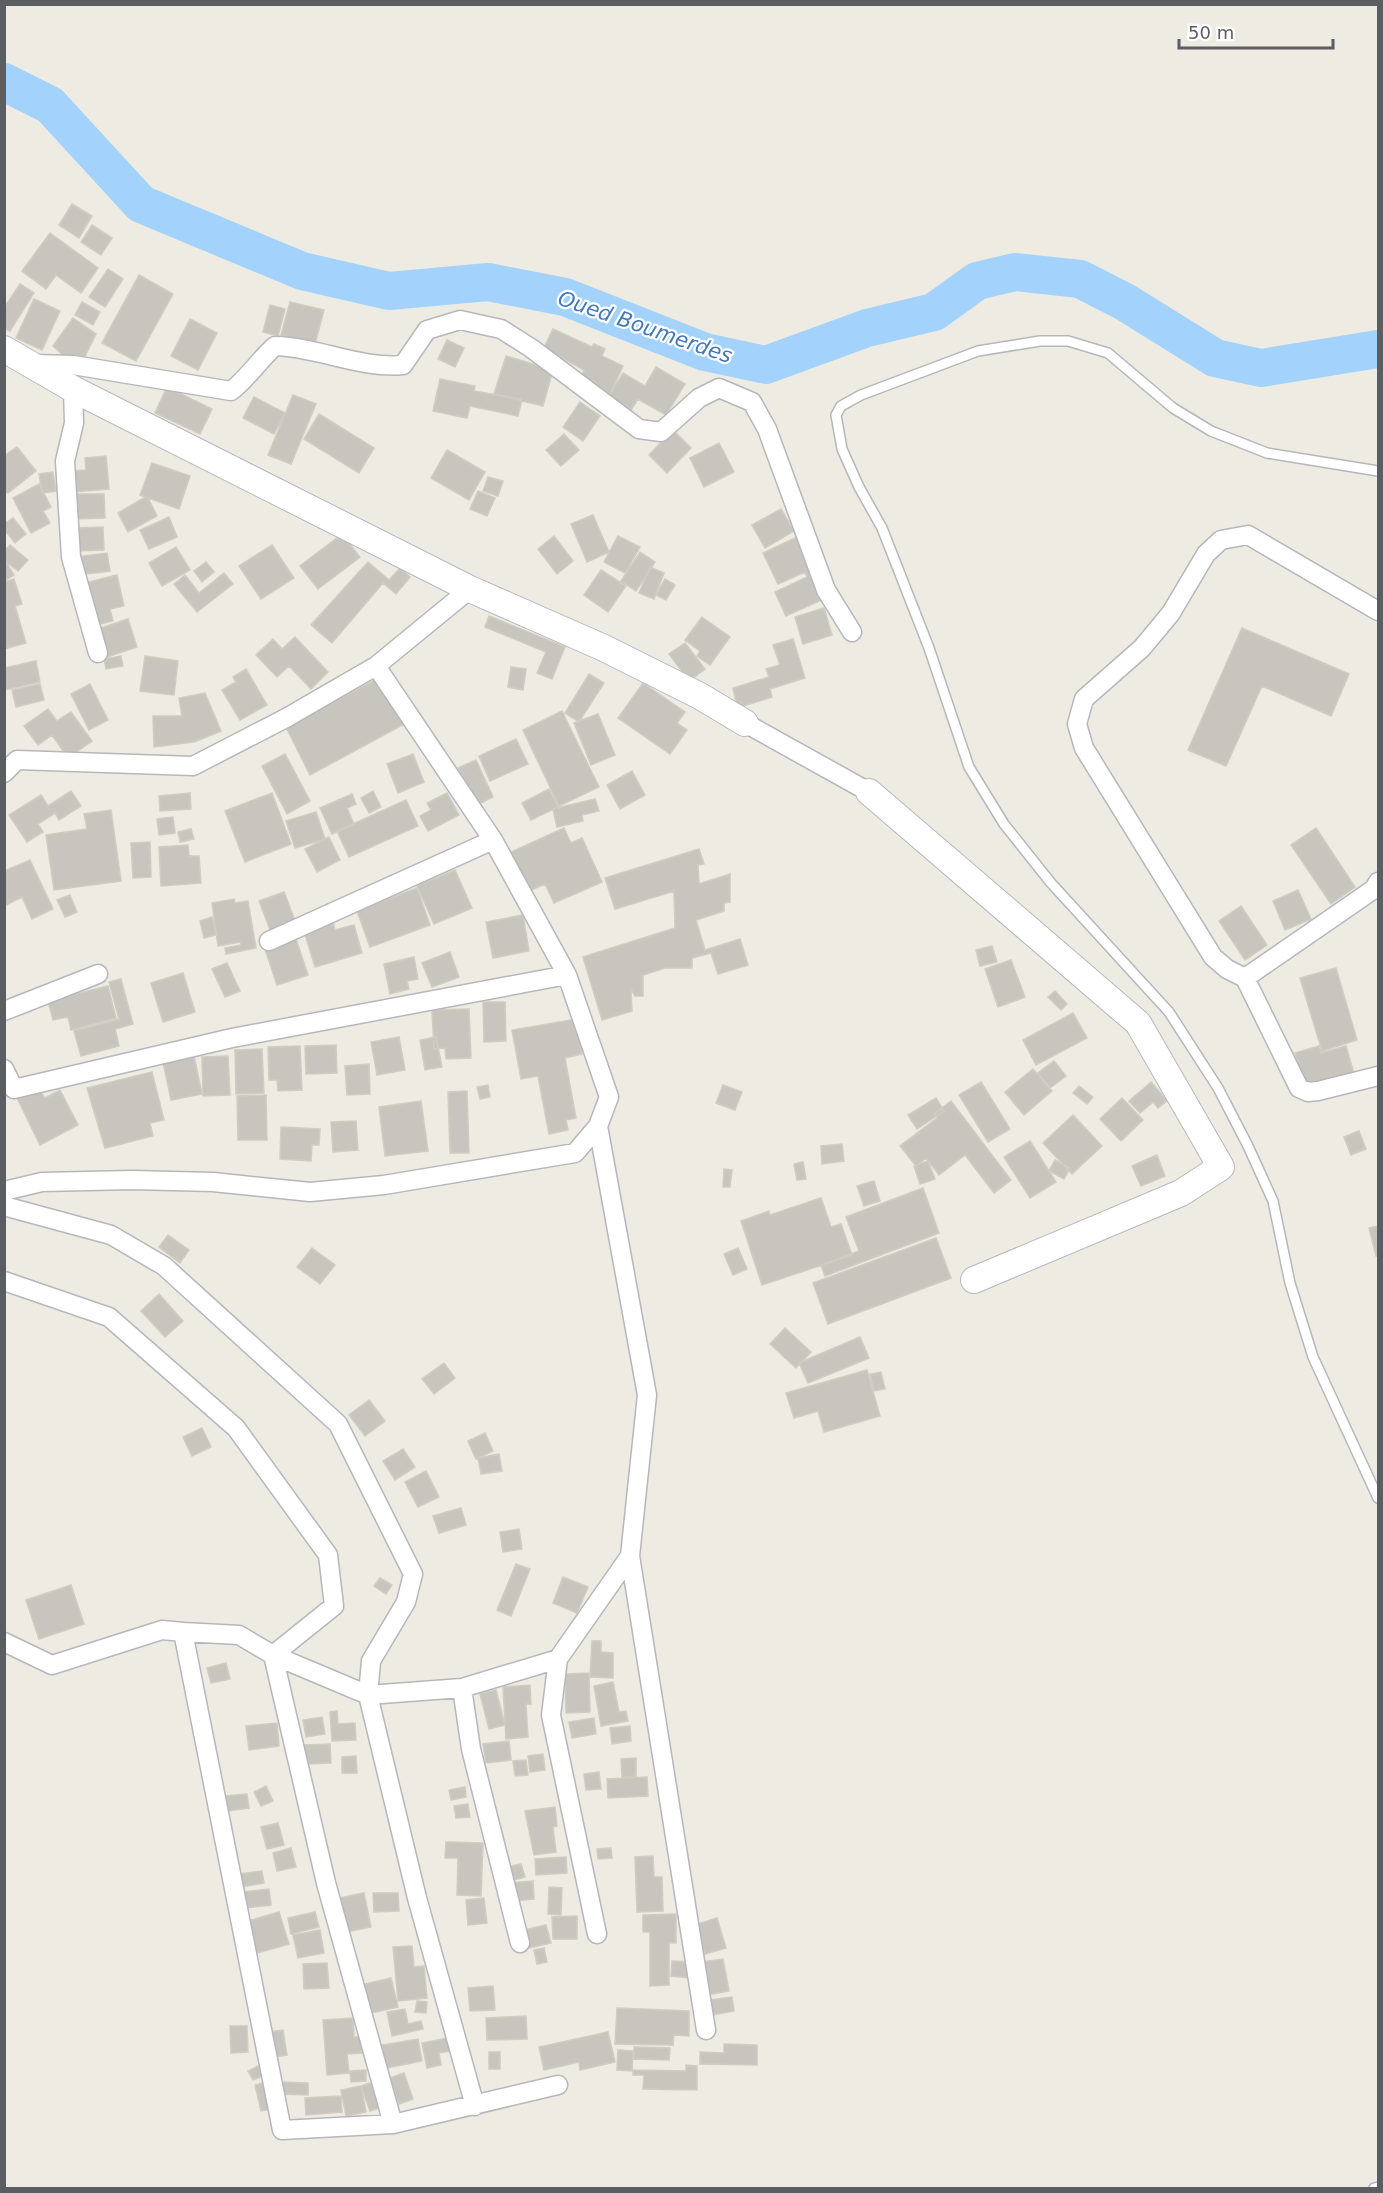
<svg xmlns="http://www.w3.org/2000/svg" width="1383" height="2193" font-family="'DejaVu Sans',sans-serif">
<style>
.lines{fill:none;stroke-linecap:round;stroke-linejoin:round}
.river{stroke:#a3d2fc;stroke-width:38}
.building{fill:#c8c5bf;stroke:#d1ccc1;stroke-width:1.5}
.lane-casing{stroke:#b5b7bc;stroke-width:12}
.street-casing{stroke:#b5b7bc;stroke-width:21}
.secondary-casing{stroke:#b6b8be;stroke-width:28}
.lane{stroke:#fff;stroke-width:9}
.street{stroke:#fff;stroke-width:18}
.secondary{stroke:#fff;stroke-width:26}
.labels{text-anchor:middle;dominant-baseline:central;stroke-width:4.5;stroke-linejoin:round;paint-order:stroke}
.water-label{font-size:21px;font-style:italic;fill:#4477b5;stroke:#fff}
</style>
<rect width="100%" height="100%" fill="#edebe2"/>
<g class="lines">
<path class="river" d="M4,82l46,23 91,99 161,67 87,20 99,-9 77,15 140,55 61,13 101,-37 67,-16 43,-31 38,-9 65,7 45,23 90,56 46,10 117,-19"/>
</g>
<path class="building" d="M72,204l20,12 -13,22 -20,-13z
M92,225l20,13 -11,17 -20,-13z
M50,233l48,35 -17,25 -25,-18 -10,14 -24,-18z
M108,269l15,10 -18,28 -16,-10z
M139,275l34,19 -37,67 -34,-18z
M20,284l14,9 -24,38 -6,-3v-20z
M34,299l26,12 -18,39 -26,-12z
M82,302l18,10 -7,13 -18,-10z
M290,302l34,8 -9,34 -34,-9z
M270,305l15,4 -7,27 -15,-4z
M73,318l23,16 -11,22 -22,-1 -10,-9z
M190,319l27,14 -19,37 -27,-14z
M553,329l39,18 2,-3 11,5 -3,7 21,10 -13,28 -30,-14 4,-10 -40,-22z
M447,340l17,8 -9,19 -17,-8z
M506,356l47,14 -10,36 -49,-12z
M656,367l29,17 -19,31 -28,-16 -7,11 -22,-14 14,-23 22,13z
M440,379l35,7 -1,5 48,8 -4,17 -48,-10 -3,12 -34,-7z
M167,387l45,22 -12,25 -45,-21z
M293,395l23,9 -25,60 -23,-9z
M254,397l31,16 -11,21 -31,-16z
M580,402l20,14 -17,25 -20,-14z
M319,414l55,34 -15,25 -55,-34z
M673,430l18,18 -24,25 -18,-18z
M564,434l15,16 -18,16 -15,-16z
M719,443l15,29 -30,15 -14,-29z
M17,447l19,24 -28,22 -4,-3v-34z
M447,450l38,22 -16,28 -38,-22z
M106,456l3,33 -36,3 -2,-21 15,-1 -1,-12z
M152,463l38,13 -11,33 -39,-14z
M53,472l3,19 -14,2 -3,-19z
M488,477l15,4 -5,15 -15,-5z
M39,484l12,23 -8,4 7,12 -19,10 -18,-35z
M478,491l17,7 -8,18 -17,-7z
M73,494h31l1,24 -32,1z
M147,496l10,20 -29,16 -10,-19z
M781,509l13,22 -29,17 -13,-23z
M593,515l16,37 -22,10 -16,-38z
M169,517l8,20 -28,12 -9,-19z
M13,518l13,16 -11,9 -11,-14v-5z
M103,527l1,23 -30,1 -1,-23z
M342,534l18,23 -42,32 -18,-23z
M554,536l19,25 -16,13 -19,-25z
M618,536l22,11 -15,26 -21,-11z
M797,537l29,61 -40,18 -11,-24 32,-15 -2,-5 -27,12 -15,-31z
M10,545l18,15 -10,11 -14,-11v-9z
M272,545l22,33 -33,21 -22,-33z
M176,547l14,23 -28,16 -13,-23z
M640,552l15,10 -19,29 -15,-10z
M107,553l3,18 -31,4 -2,-18z
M4,559l10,16 -10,6z
M206,562l8,10 -12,10 -8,-11z
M368,562l21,18 11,-12 10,9 -14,17 -13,-11 -51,60 -21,-18z
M650,567l14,6 -10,26 -15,-6z
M601,570l25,16 -18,26 -24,-17z
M224,573l9,11 -36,28 -23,-28 11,-9 14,18z
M117,575l7,31 -14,3 3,12 -18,4 -10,-42z
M14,579l8,25 -7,2 11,37 -22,6v-67z
M665,579l10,6 -9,15 -10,-5z
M824,608l8,27 -29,9 -8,-27z
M489,616l76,31 -13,32 -15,-6 9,-21 -61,-25z
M702,617l28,20 -20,28 -13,-9 3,-5 -15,-11z
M128,619l9,28 -30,10 -9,-28z
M1242,628l107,46 -18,42 -69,-30 -36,80 -38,-16z
M295,637l33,35 -17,17 -22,-23 -12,11 -21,-22 17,-16 9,10z
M793,639l12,39 -35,11 2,8 -35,11 -4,-20 36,-11 -3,-8 14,-4 -7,-20z
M685,643l20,26 -16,12 -20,-27z
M121,656l2,10 -17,3 -2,-10z
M145,656l33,5 -4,34 -34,-4z
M36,661l4,21 -36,8v-22z
M511,667l15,2 -3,21 -15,-3z
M246,669l21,36 -27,15 -18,-30 14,-8 -3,-5z
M589,674l15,9 -25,39 -14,-9z
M381,677l27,45 -98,53 -24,-48z
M643,683l42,29 -8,11 10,7 -17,24 -52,-36z
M40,684l4,16 -28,7 -4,-17z
M90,684l18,36 -19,10 -18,-36z
M205,693l16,38 -27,11 -40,5 -1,-31h29l-3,-18z
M48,709l9,12 14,-9 21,29 -24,17 -16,-23 -14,10 -14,-19z
M562,711l37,76 -40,19 -36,-76z
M598,714l17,41 -24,10 -17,-42z
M516,739l12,25 -38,17 -11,-25z
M285,754l25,47 -23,13 -25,-48z
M413,754l11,28 -26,11 -11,-29z
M476,760l17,37 -18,9 -17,-38z
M632,771l13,24 -25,14 -13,-24z
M549,789l9,18 -27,13 -9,-17z
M71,791l10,15 -22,14 -4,-7 -17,11 5,8 -16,10 -18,-27 32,-20 7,11z
M373,791l8,16 -12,6 -8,-15z
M190,793l1,16 -31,2 -1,-15z
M272,793l19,51 -46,18 -20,-51z
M447,793l12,22 -31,16 -8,-15 11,-6 -4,-7z
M352,794l4,10 -9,4 7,16 -22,10 -12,-26z
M595,799l4,12 -17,4 1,6 -26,6 -4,-18z
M406,800l12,26 -69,31 -12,-26z
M111,810l10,71 -67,9 -8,-55 41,-6 -3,-15z
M316,812l9,27 -30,9 -9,-27z
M173,817l2,16 -16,2 -2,-16z
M564,828l7,15 11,-5 20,44 -48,21 -9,-19 -16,7 -18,-39z
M1316,828l39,59 -24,17 -40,-59z
M191,829l3,10 -14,3 -2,-10z
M329,837l11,23 -23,12 -12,-23z
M150,842l1,35 -18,1 -2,-35z
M188,845l1,11h10l2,27 -40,3 -2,-39z
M699,849l5,15 -6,1 1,19 31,-10v28l-6,1v8l-28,9 9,30 35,-11 8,26 -30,9 -7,-21 -19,5v10h-27l-22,7v21h-8l-4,-7 1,22 -30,9 -19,-63 92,-29 -1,-37 -59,18 -10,-31z
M30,860l23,49 -21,10 -10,-22 -18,9v-35z
M455,870l17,38 -38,16 -17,-38z
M417,888l13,37 -60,22 -13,-36z
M1298,890l13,29 -26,11 -12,-29z
M284,892l12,31 -25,9 -12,-31z
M70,895l7,17 -12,5 -8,-17z
M234,899l1,4 13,-2 8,47 -30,6 -1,-6 16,-3 -1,-3 -22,4 -6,-43z
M1241,906l26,39 -22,15 -26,-39z
M523,915l6,36 -36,7 -7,-36z
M212,917l4,18 -12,3 -4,-17z
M333,922l2,8 19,-5 8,28 -47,14 -11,-36z
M295,936l13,39 -31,10 -13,-39z
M992,946l5,16 -17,4 -4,-16z
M450,952l9,25 -27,10 -10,-24z
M414,957l4,22 -11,2 2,8 -19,5 -6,-30z
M1011,960l14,37 -27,10 -13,-38z
M227,963l13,28 -15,6 -13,-28z
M1336,968l21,72 -35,11 -22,-73z
M183,973l12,39 -32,10 -12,-39z
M121,979l12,45 -18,5 4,17 -38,10 -7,-25 45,-12 -10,-37z
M108,986l8,32 -45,12 -3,-13 -15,3 -5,-19z
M1055,991l12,13 -6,6 -13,-13z
M483,1002h22l1,39 -22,1z
M469,1009l2,49 -25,1 -1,-11 -11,1 -2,-39z
M1073,1013l14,25 -51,27 -13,-25z
M576,1019l6,35 -17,4 11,60 -10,2 2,10 -19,4 -11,-58 -17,3 -9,-49z
M399,1037l6,33 -28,5 -6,-33z
M436,1037l6,30 -17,3 -5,-30z
M336,1045l1,28 -31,1 -1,-28z
M300,1046l2,44 -24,1 -1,-11h-8l-1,-33z
M1319,1046l2,7 25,-7 9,31 -50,10 -10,-34z
M262,1049l2,44 -28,1 -1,-44z
M194,1056l8,38 -31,6 -8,-38z
M228,1056l2,39 -27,1 -1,-39z
M1054,1061l12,15 -16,12 -12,-15z
M369,1064l1,30 -23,1 -2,-29z
M1033,1069l19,22 -28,24 -19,-23z
M152,1072l12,48 -14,3 3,13 -48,12 -18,-60z
M981,1082l29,47 -22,13 -29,-47z
M1151,1082l16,19 -9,7 -5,-6 -13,11 -11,-12z
M488,1085l2,12 -10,2 -3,-12z
M723,1085l19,7 -7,18 -19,-7z
M1079,1086l14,11 -6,7 -14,-11z
M39,1090l6,8 15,-8 18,35 -38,20 -23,-47z
M467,1091l2,62h-19l-2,-61z
M266,1095l1,45h-29l-1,-44z
M936,1098l8,13 -27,18 -9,-14z
M1122,1098l21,22 -22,21 -21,-22z
M421,1101l7,50 -43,5 -6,-49z
M951,1101l60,79 -17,13 -29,-38 -26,20 -13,-17 -10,8 -16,-20 37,-28 -3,-4z
M1073,1115l29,31 -30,28 -29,-31z
M356,1121l2,29 -25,2 -2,-30z
M281,1127l39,2 -1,16h-7l-1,16 -31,-2z
M1359,1131l7,18 -15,6 -7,-18z
M1030,1141l26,41 -26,16 -26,-41z
M842,1144l2,17 -22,3 -1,-18z
M1157,1155l8,21 -24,10 -9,-20z
M1055,1160l15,8 -6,11 -15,-8z
M928,1161l7,18 -15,5 -6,-18z
M803,1162l3,17 -9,1 -3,-16z
M724,1169l8,1 -2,17h-7z
M874,1181l6,20 -16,5 -7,-20z
M923,1188l16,45 -114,43 -4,-11 38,-14 -13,-34z
M821,1198l10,29 10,-3 11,31 -90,30 -21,-64 28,-10 1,4z
M1378,1226v30h-2l-7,-28z
M168,1235l21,15 -9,13 -21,-16z
M936,1238l15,40 -123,46 -15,-41z
M312,1248l23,17 -15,19 -23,-17z
M738,1248l9,21 -14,6 -9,-21z
M159,1294l24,27 -18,16 -24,-26z
M785,1328l26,24 -15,16 -26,-24z
M860,1337l9,21 -61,25 -9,-20z
M444,1363l11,15 -21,16 -12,-15z
M867,1370l13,46 -56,16 -6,-21 -24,7 -8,-25z
M881,1372l4,17 -11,2 -4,-17z
M369,1400l16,21 -20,15 -16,-21z
M202,1428l9,19 -19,9 -9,-19z
M485,1433l8,18 -17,8 -8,-18z
M403,1449l12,18 -20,13 -12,-19z
M499,1454l3,17 -21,3 -3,-16z
M426,1471l13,26 -21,10 -13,-25z
M461,1508l5,17 -27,8 -6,-17z
M519,1529l3,20 -19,3 -3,-20z
M516,1564l14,5 -19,47 -14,-6z
M563,1577l25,10 -11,26 -24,-10z
M380,1578l12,7 -6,9 -12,-8z
M71,1585l13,39 -45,15 -13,-39z
M592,1641h9v11l12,1v25l-23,-1z
M226,1663l4,16 -19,4 -4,-15z
M589,1673l1,39 -24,1 -1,-39z
M613,1682l6,30 7,-1 2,10 -27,5 -7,-40z
M530,1685l1,19h-5l2,33 -22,2 -3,-52z
M496,1690l9,35 -16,4 -9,-35z
M337,1711l1,13 17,-1 1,17 -24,1 -2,-29z
M322,1717l3,17 -19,3 -3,-17z
M594,1718l2,16 -24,4 -3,-16z
M277,1723l2,23 -30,4 -3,-24z
M630,1726l1,15 -19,3 -2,-16z
M509,1741l2,19 -25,3 -3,-19z
M330,1744l1,19 -27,1v-19z
M543,1754l2,16 -15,2 -2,-16z
M356,1756l1,17h-15v-16z
M636,1758v18l-14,1 -1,-18z
M526,1760l2,15 -13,1 -2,-15z
M599,1772l2,17 -15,1 -2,-16z
M647,1777l1,19 -40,2 -1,-19z
M266,1786l7,15 -12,5 -7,-14z
M465,1787l1,10 -15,3 -2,-10z
M247,1794l2,14 -21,3 -2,-15z
M468,1804l2,13 -14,1 -2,-12z
M555,1807l2,19 -4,1 3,25 -22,3 -9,-44z
M278,1823l6,22 -17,4 -6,-22z
M446,1842l37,1 -2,53 -24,-1 1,-37h-13z
M291,1848l5,19 -19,4 -4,-18z
M611,1848l1,10 -14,1 -1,-10z
M653,1856l1,21h8l1,34 -26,1 -2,-55z
M566,1857l1,16 -31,2 -1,-16z
M521,1864l4,13 -18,5 -4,-14z
M262,1871l2,12 -23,4 -2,-13z
M533,1881l1,18 -23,2 -2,-18z
M549,1887l13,1 -1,27 -13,-1z
M269,1889l2,16 -26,3 -3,-16z
M364,1893l7,34 -25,5 -7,-34z
M373,1893h25l1,18 -25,1z
M484,1898l3,25 -19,2 -2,-25z
M279,1912l10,32 -32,9 -9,-32z
M315,1912l4,15 -28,7 -3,-16z
M676,1914v29h-7v42l-19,1v-54h-7v-17z
M577,1916v23h-24l-1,-22z
M717,1918l9,30 -21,6 -10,-29z
M546,1925l5,18 -22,5 -5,-18z
M320,1930l4,23 -26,5 -5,-23z
M412,1946l2,21 10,-1 3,32 -29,3 -5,-54z
M544,1948l3,14 -10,2 -3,-14z
M723,1959l6,32 -22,4 -5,-33z
M672,1961l19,1 -1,16 -19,-2z
M327,1963l2,25 -25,1 -1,-25z
M391,1978l7,29 -31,7 -6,-29z
M493,1986l2,24 -25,1 -2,-23z
M732,1997l2,14 -22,4 -2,-15z
M417,2001l10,1 -1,11 -11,-1z
M617,2008l72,3v25l-15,-1 -1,10 -58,-1z
M405,2009l3,15 13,-3 2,8 -31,7 -5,-24z
M526,2016l1,23 -40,1 -1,-22z
M353,2018l1,19 7,-1 1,17 -15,1 2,19 -22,2 -4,-55z
M230,2026h17l1,26 -17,1z
M283,2030l4,25 -13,2 -4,-25z
M608,2032l7,30 -35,8 -1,-8 -35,8 -5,-23z
M453,2037l2,13 -16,3 2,12 -14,3 -5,-25z
M418,2039l4,22 -36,7 -4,-23z
M724,2044l33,1v20l-57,-1v-12l24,1z
M634,2047l36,1 -1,12 -35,-1z
M618,2050l15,1 -1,20 -15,-1z
M489,2052h11v17h-11z
M686,2065l11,1v24l-54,-1 1,-14h-11v-5l53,1z
M258,2066l5,10 -10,4 -5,-9z
M366,2070v11l-15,1 -1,-11z
M404,2073l9,26 -14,5 -9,-26z
M268,2082l6,27 -13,2 -6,-26z
M280,2082l28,1v12l-28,-1z
M373,2082l9,25 -12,4 -9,-25z
M361,2086l5,26 -20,4 -5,-26z
M341,2096l1,16 -36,3 -1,-17z"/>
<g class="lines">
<g class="lane-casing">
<path id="lane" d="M1378,471l-111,-18 -56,-22 -38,-23 -65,-55 -40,-12h-28l-62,10 -117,44 -20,11 -5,9 6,34 17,38 23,41 47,120 40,119 35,57 47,59 118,129 49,76 30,58 25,55 17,82 23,74 65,141
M1374,2188l4,-1"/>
</g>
<g class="street-casing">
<path id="street" d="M34,364l39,1 158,26c17,-13 28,-31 44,-45 43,1 85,23 128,19l24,-35 33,-10 41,9 30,19 108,81 22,3 38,-34 20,-10 33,14 15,27 59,161 26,42
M73,389l1,34 -9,38 6,96 27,96
M1378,611l-130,-76 -27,5 -15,14 -35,59 -29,35 -58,51 -7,25 7,24 129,209 14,12 18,9 129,-89 4,-7
M745,723l124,69
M4,773l13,-13 176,6 93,-48 90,-52
M269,941l224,-101
M1245,978l54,110 9,4 10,-1 60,-15
M4,1011l94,-37
M4,1069l10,20 218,-51 335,-63
M4,1191l38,-9 90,-2 81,2 97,10 74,-7 191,-32 23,-27 11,-29 -42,-122 -74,-135 -117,-174 94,-77
M4,1206l107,29 53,31 174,158 75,150 -7,28 -35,59 -3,34 49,203 58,208
M4,1281l105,36 127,111 92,127 6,51 -61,49 53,228 67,241
M630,1556l76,474
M4,1642l48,23 110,-35 21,2
M558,1659l-7,56 46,219
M462,1688l9,61 49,194
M558,2085l-165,39 -111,6 -99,-498 56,3 34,20 95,40 94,-7 96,-29 72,-103 17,-161 -49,-269"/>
</g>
<g class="secondary-casing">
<path id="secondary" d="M4,349l69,40 397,200 134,59 96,48 45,27
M869,792l269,231 83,144 -40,26 -207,87"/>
</g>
<use href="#lane" class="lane"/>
<use href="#street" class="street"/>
<use href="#secondary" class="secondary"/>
</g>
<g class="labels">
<g class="water-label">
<text transform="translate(645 327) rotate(19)">Oued Boumerdes</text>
</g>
</g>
<rect width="1383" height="2193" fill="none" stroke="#5a5e62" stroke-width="12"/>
<path d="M1179 39v9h154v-9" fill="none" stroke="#5a5e62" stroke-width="3"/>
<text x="1188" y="39" font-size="18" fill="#5a5e62" stroke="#ffffff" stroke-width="4.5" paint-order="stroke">50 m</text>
</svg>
